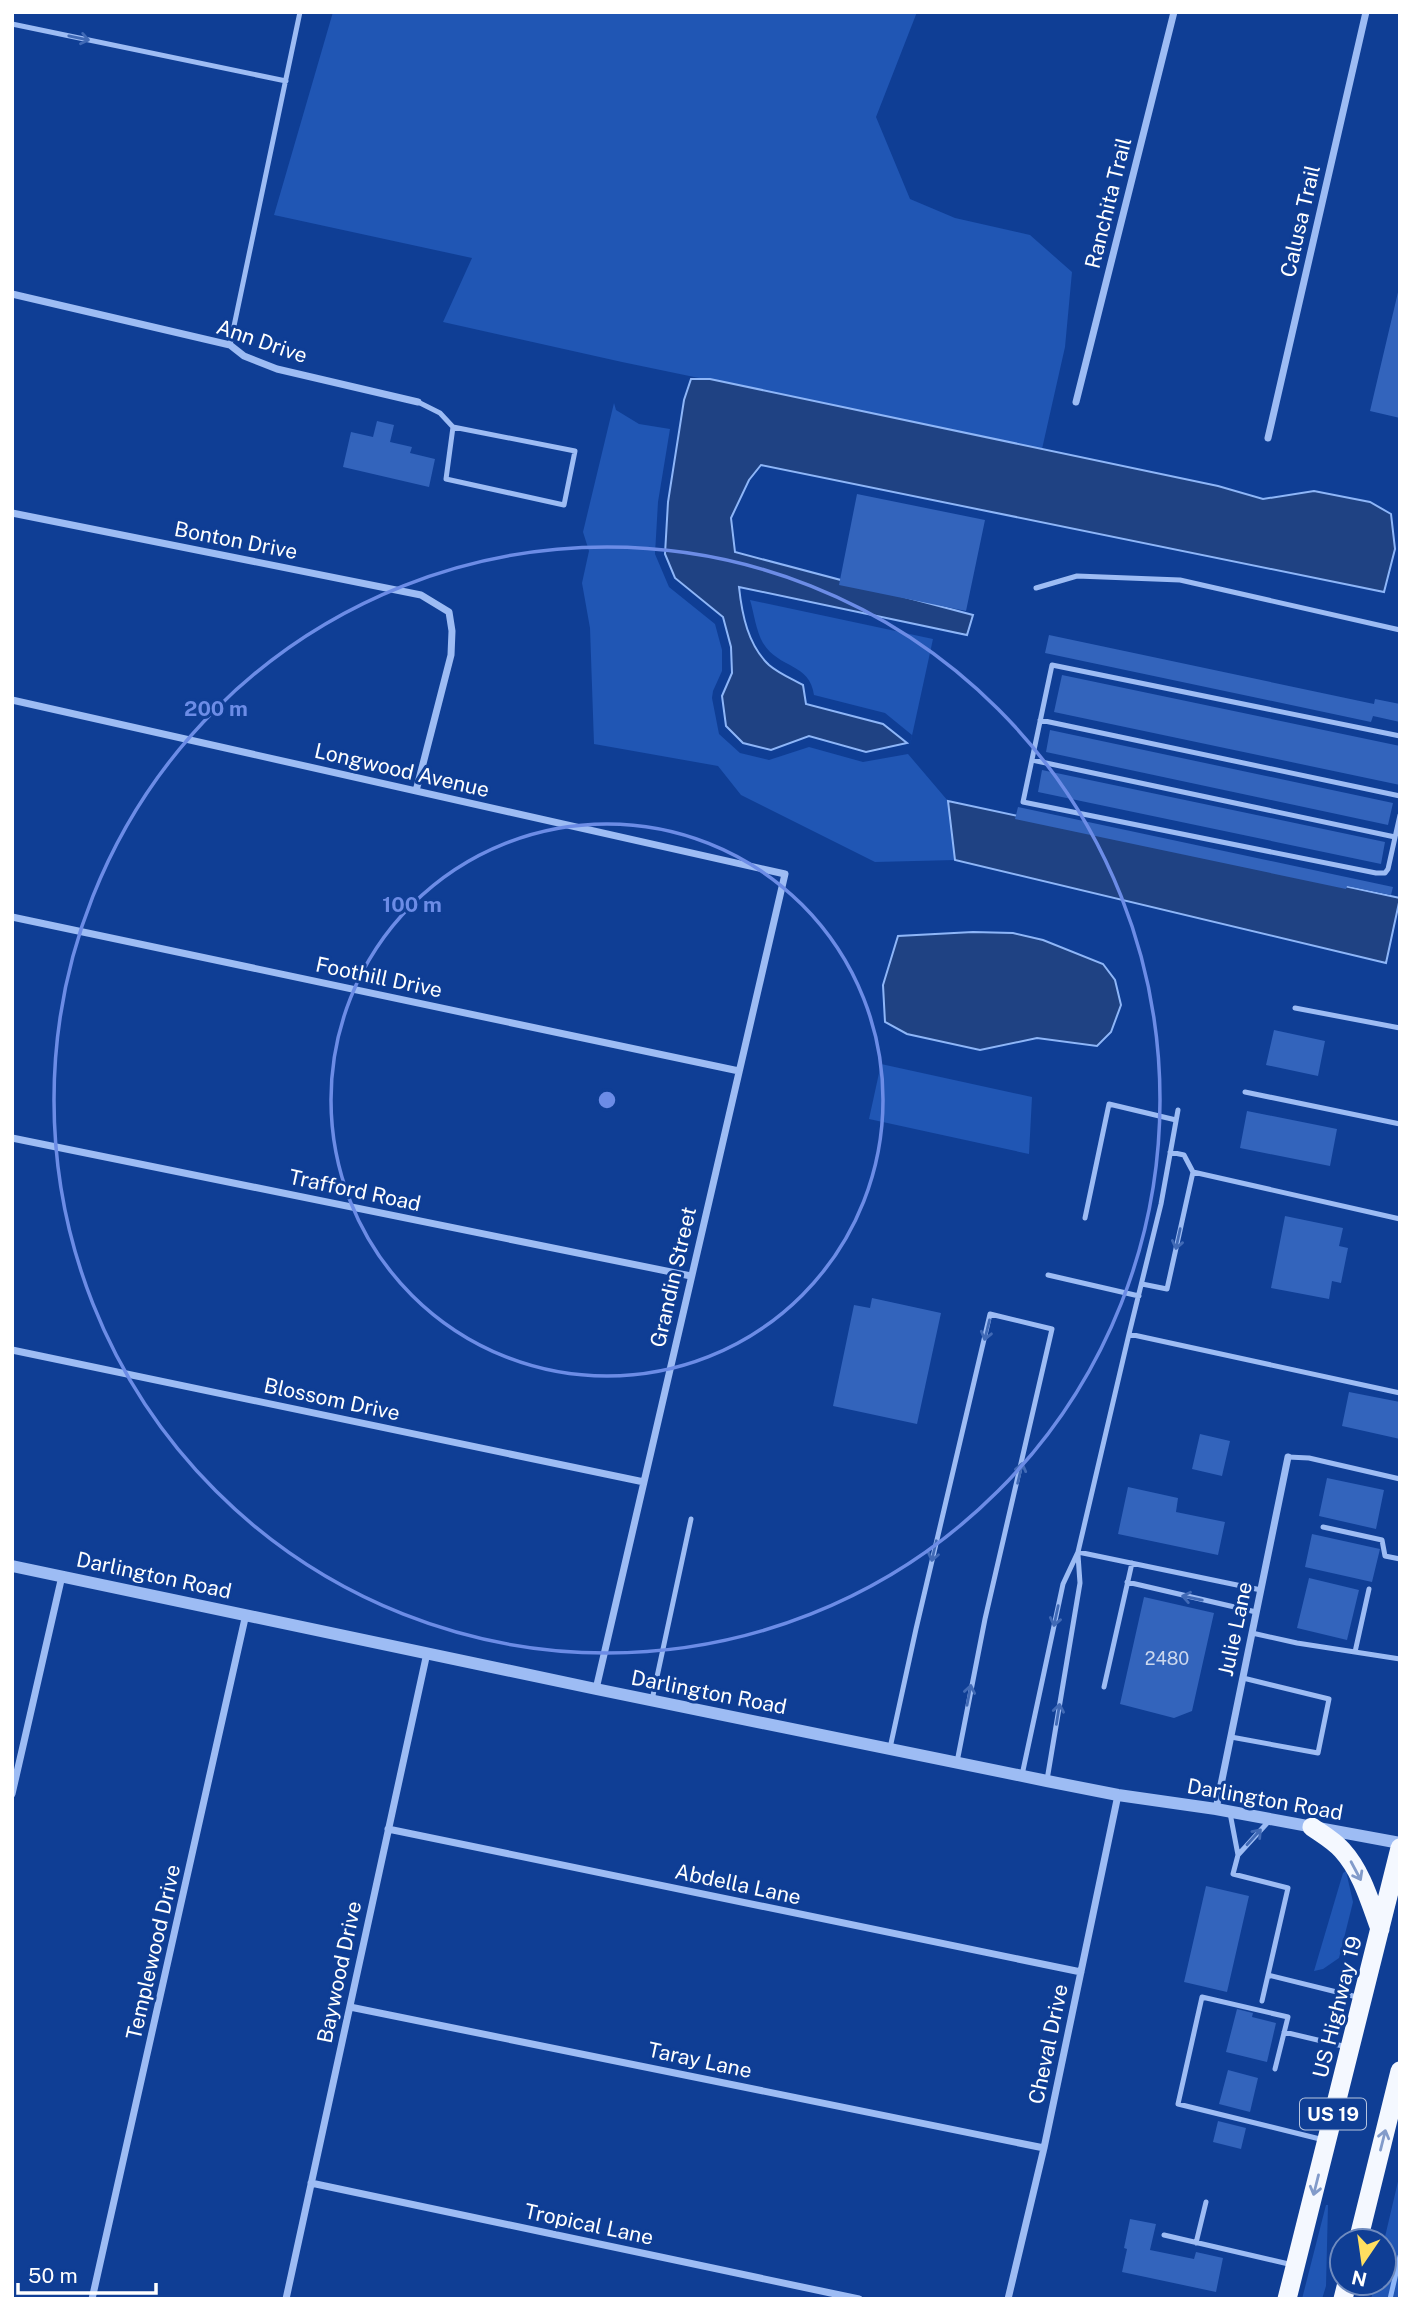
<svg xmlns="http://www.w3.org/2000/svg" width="1412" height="2311" font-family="'Public Sans',sans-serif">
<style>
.green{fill:#2056b4}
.water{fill:#1f4283;stroke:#8eb6f8;stroke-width:2}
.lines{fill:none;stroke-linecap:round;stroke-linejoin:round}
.stream{stroke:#8eb6f8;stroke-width:5}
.building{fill:#3364bc}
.service{stroke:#9dbcf4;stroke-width:5}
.minor{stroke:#9dbcf4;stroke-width:7}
.tertiary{stroke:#9dbcf4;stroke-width:12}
.trunk{stroke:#f4f8ff;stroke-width:19}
.oneway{stroke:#416ab6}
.oneway2{stroke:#829bca}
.ring{fill:none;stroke:#6c8ce6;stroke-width:3.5}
.labels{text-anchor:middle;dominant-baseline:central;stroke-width:6;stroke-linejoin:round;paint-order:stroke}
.number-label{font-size:18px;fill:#ccd8ee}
.shield{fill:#0f3e95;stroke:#b7c5df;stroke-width:2}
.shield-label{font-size:19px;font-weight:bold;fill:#fff}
.street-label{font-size:21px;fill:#fff;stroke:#0f3e95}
.centre{fill:#6c8ce6;stroke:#0f3e95;stroke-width:3.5}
.ring-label{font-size:21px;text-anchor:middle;font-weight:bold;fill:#6c8ce6;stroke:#0f3e95;stroke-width:6;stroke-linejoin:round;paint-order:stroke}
</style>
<rect width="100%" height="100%" fill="#0f3e95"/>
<path class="green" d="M333,12h584l-41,105 34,82 45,19 75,17 42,37 -7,75 -23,102 -420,-87 -179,-40 29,-64 -198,-43z
M614,403l2,7 23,14 31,5 -12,73 -3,52 14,33 46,37 7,26v21l-9,20 -1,7 7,36 21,19 29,7 40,-13 54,15 45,-8 4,-19 -27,-22 -71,-18c-4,-32 -35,-26 -51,-52 -7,-12 -9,-30 -13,-43l183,39 -25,115 40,47 7,59 -80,2 -134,-67 -23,-29 -124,-22 -4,-116 -8,-45 7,-32 -6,-19z
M881,1064l151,33 -3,57 -160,-35z
M1346,1871l7,31 -14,56 -16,11 -9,2 29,-98z
M1400,2173v126h-29l4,-16h9v-42z
M1326,2205h2l-2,81 -4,13h-20z"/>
<path class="water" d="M691,379h19l508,107 45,13 51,-8 56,11 21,12 4,35 -11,43 -623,-127 -12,15 -18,38 4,34 238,63 -6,20 -228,-48c3,28 9,58 30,78 9,8 23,14 34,20l3,19 77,20 24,19 -41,9 -57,-16 -38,14 -28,-7 -17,-17 -4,-30 10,-23 -1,-26 -8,-30 -48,-39 -10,-24 3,-52 16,-102z
M948,801l452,97 -14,65 -431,-103z
M973,932l40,1 30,7 60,24 12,16 6,25 -10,27 -14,14 -60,-8 -57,12 -73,-16 -22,-12 -2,-37 15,-49z"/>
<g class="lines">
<path class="stream" d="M1390,2299l10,-43"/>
</g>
<path class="building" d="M1399,288h1v130l-30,-7z
M377,421l17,4 -4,17 22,5 -2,6 25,6 -6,28 -86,-20 8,-35 22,5z
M857,494l128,26 -19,91 -127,-26z
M1049,635l325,69 1,-5 25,5v18l-27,-6 -2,6 -326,-69z
M1062,675l338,71v39l-346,-73z
M1050,730l343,73 -5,22 -342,-73z
M1042,770l343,72 -4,22 -343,-72z
M1018,807l375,80 -2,8 -44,-9 -1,3 -331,-70z
M1274,1030l51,11 -7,35 -52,-11z
M1247,1111l90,18 -7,37 -90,-18z
M1285,1216l58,12 -4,18 9,2 -7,35 -9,-2 -3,18 -58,-11z
M872,1298l69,15 -24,111 -84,-18 21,-101 16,3z
M1349,1392l51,10v37l-58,-13z
M1200,1434l30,7 -8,35 -30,-7z
M1327,1478l57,12 -8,39 -57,-13z
M1128,1487l50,11 -2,14 49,10 -7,33 -100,-21z
M1312,1534l68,15 -8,33 -67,-15z
M1309,1578l50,12 -12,50 -50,-12z
M1144,1597l70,16 -22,98 -18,7 -54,-14z
M1206,1886l43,10 -22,96 -43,-10z
M1237,2009l16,4 -1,4 24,6 -9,39 -41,-10z
M1228,2070l30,8 -8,34 -31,-8z
M1218,2121l28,7 -5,21 -28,-7z
M1130,2219l26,5 -6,26 44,9 2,-7 27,6 -7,34 -94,-20 5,-23 -3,-1z"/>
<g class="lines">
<path class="service" d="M12,24l274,57
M230,345l70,-333
M418,402l22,11 13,14 122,24 -11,54 -118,-26 7,-52
M1036,588l41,-12 103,4 220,50
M1040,720l360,76
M1400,736l-348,-71 -29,137 353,71h9l3,-4 12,-54
M1032,760l363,77
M1295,1008l105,20
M1245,1092l155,32
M1193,1172l207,47
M1085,1218l24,-114 67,16
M1048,1275l91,21
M1142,1284l25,5 26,-117 -9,-17 -14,-3
M1129,1334l32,-130 17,-94
M1288,1457l21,1 91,21
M1323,1527l59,13 3,16 15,3
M1078,1552l183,38
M1127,1582l129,30
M1252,1633l45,10 103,16
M1355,1652l14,-63
M1104,1687l28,-124
M652,1700l39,-181
M1231,1737l87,16 11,-54 -86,-21
M890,1748l26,-119 74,-315 62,15 -67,290 -28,143
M1022,1775l41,-191 15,-32 51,-218 271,59
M1047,1780l33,-197 -2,-28
M1230,1813l8,42 -5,19 55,14 -26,113
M1238,1855l31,-34
M1268,1975l89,22
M1284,2032l63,15
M1275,2069l13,-52 -86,-20 -24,107 146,36
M1164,2235l129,30
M1196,2243l10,-41"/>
<path class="minor" d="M12,294l218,51 14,11 33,13 141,33
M1076,402l98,-390
M1268,438l98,-426
M12,513l409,82 28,17 3,19 -1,24 -35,136
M12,700l773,174 -189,815
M12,917l727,154
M12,1138l679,138
M12,1350l632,132
M12,1794l50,-218
M1216,1809l72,-352
M388,1829l693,143
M350,2007l694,141
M311,2183l548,116
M92,2299l154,-685
M286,2299l141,-646
M1008,2299l36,-151 74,-353"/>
<path class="tertiary" d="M12,1566l584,123 451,92 71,14 98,14 184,34"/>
<path class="trunk" d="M1312,1827c10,7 22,14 30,23 20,22 28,52 38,79
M1358,2241l42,-170
M1287,2299l113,-451
M1343,2299l4,-16"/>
</g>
<defs><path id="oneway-shaft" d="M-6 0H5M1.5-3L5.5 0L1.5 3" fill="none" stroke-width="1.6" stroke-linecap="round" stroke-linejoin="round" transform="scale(1.75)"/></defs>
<g class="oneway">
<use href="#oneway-shaft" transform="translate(79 38) rotate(12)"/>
<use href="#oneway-shaft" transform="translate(1178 1239) rotate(102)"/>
<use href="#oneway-shaft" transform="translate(987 1330) rotate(104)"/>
<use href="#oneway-shaft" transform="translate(1020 1473) rotate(-77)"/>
<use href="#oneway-shaft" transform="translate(934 1551) rotate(103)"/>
<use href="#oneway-shaft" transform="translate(1192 1598) rotate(-168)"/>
<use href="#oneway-shaft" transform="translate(1056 1616) rotate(102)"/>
<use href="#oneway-shaft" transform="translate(969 1695) rotate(-79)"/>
<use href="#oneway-shaft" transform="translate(1058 1714) rotate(-81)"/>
<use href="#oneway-shaft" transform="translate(1254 1837) rotate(-48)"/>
</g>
<g class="oneway2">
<use href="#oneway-shaft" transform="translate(1356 1871) rotate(62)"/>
<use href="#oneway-shaft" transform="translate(1383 2140) rotate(-76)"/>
<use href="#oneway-shaft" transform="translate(1316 2185) rotate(104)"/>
</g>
<g class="ring">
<circle cx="607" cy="1100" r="276"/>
<circle cx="607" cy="1100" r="553"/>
</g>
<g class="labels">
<g class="number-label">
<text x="1167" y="1658">2480</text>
</g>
<rect class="shield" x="1300" y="2098.5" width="66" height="31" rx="5"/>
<g class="shield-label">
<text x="1333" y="2114">US 19</text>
</g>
<g class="street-label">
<text transform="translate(1108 203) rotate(-76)">Ranchita Trail</text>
<text transform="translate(1300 221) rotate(-77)">Calusa Trail</text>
<text transform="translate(262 341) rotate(19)">Ann Drive</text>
<text transform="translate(236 540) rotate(11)">Bonton Drive</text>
<text transform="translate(402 770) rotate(13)">Longwood Avenue</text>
<text transform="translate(379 977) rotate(12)">Foothill Drive</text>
<text transform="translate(355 1190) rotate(12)">Trafford Road</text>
<text transform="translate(673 1277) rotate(-77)">Grandin Street</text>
<text transform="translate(332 1399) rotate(12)">Blossom Drive</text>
<text transform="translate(154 1575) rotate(12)">Darlington Road</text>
<text transform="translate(1235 1629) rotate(-78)">Julie Lane</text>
<text transform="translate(709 1692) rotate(11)">Darlington Road</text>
<text transform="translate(1265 1799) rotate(10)">Darlington Road</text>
<text transform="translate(738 1884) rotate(12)">Abdella Lane</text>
<text transform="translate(153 1952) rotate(-77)">Templewood Drive</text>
<text transform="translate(339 1972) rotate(-78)">Baywood Drive</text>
<text transform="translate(1337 2007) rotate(-76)">US Highway 19</text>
<text transform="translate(1048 2044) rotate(-78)">Cheval Drive</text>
<text transform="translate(700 2060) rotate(12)">Taray Lane</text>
<text transform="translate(589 2224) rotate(12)">Tropical Lane</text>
</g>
</g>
<circle cx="607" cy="1100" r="10" class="centre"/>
<g class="ring-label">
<text x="216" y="716">200 m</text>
<text x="412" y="912">100 m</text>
</g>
<rect width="1412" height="2311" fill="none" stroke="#ffffff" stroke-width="28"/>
<g transform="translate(1363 2262) rotate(193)"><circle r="33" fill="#0f3e95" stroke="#6f8bbf" stroke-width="2"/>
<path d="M0-5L12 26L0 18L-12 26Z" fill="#ffdf60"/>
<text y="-10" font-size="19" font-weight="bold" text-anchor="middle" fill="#ffffff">N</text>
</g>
<path d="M18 2283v10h138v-10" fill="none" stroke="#ffffff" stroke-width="3.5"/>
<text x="28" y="2283" font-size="21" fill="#ffffff" stroke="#0f3e95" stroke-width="5" paint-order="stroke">50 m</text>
</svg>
